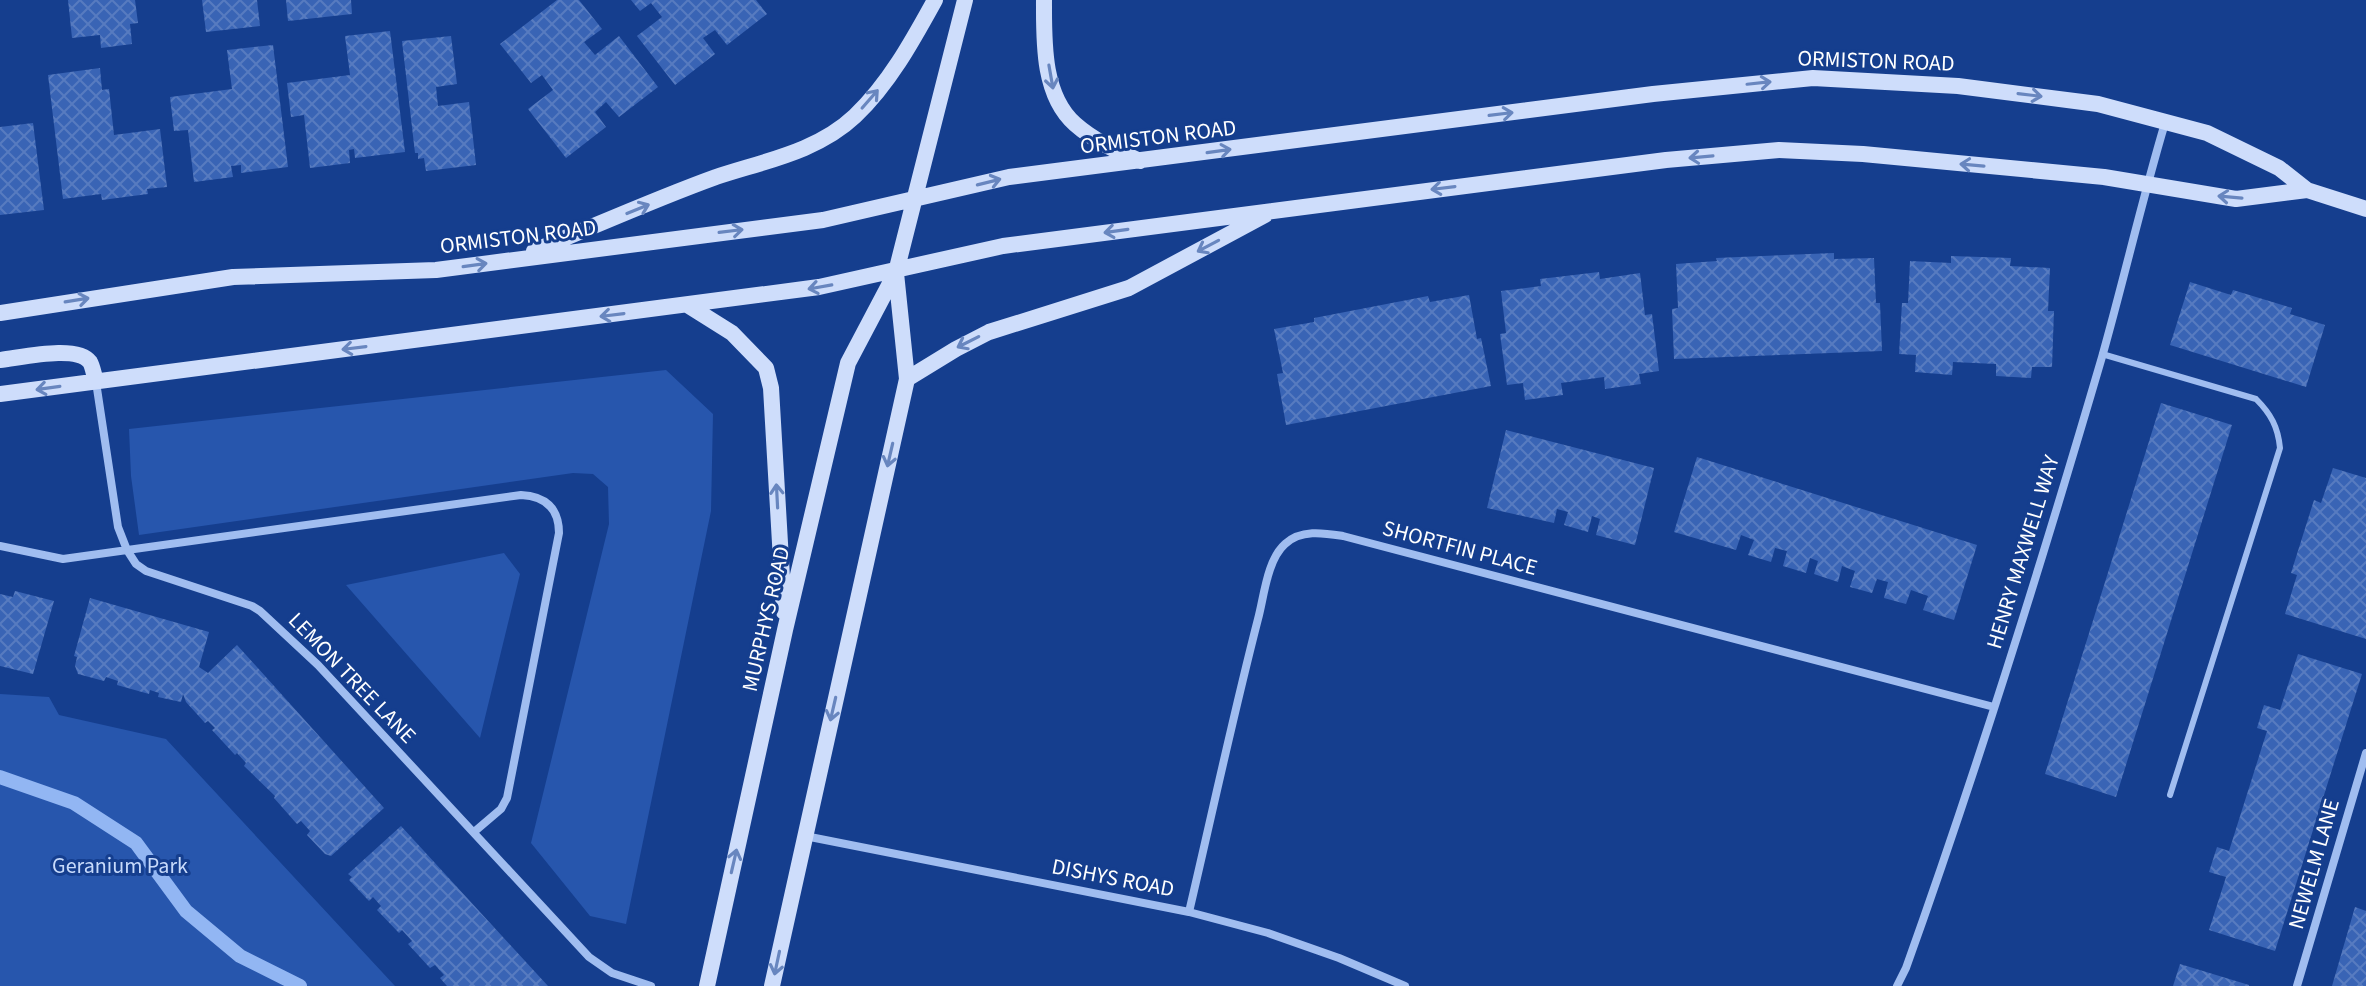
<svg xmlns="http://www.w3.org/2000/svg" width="2366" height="986" font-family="'Source Sans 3',sans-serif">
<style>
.green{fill:#2756ad}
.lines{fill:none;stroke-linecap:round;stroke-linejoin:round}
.stream{stroke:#92b6f3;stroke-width:14}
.building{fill:url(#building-cross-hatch)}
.lane{stroke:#a0bdf0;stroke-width:6}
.street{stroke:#a0bdf0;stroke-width:8}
.secondary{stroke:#ceddfb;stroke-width:16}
.oneway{stroke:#6886bf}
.labels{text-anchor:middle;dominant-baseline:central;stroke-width:6;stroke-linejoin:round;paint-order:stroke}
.street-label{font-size:22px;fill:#fff;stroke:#153e8e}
.park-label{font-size:22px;fill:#c7dafb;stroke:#153e8e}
</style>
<defs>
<pattern id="building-cross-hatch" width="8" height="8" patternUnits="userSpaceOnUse" patternTransform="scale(2)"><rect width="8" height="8" fill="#3964b5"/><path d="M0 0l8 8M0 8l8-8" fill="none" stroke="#577bc0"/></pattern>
</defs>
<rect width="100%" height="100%" fill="#153e8e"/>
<path class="green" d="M666,370l47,44 -2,97 -85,413 -36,-8 -59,-73 78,-319 -1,-37 -15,-13 -20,-1 -434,62 -8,-59 -2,-47z
M504,553l16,21 -40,164 -134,-153z
M0,694l49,3 10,18 107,24 229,247h-395z"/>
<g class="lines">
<path class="stream" d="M0,777l74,26 62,40 50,68 54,45 60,30"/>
</g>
<path class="building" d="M68,0h67l3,23 -8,1 2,20 -31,4 -1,-13 -28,3z
M202,0h55l3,26 -54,6z
M286,0h65l1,14 -64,7z
M557,0h22l23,29 -18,13 11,13 24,-19 39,51 -39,30 -13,-15 -11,10 11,15 -40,31 -38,-49 25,-19 -11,-15 -11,8 -31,-39z
M631,0h125l11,14 -40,31 -12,-15 -12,8 12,16 -40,31 -38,-49 25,-19 -11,-14 -11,8z
M390,31l15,121 -50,6 -1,-9 -5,1 1,13 -40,5 -6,-53 -13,2 -4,-34 63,-8 -5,-39z
M451,36l6,48 -21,3 2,19 31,-4 7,63 -50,6 -2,-13 -6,1v-6h-3l-13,-112z
M273,45l15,122 -47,6v-8l-10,1 2,11 -39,5 -6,-52 -14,1 -4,-34 62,-8 -5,-39z
M100,68l2,22 7,-1 5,46 46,-6 7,58 -20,2 1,5 -46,6 -1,-6 -38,5 -15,-124z
M33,123l11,87 -44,5v-88z
M1834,253v6l40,-1 2,45h4l2,48 -208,8 -2,-50 6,-1 -2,-44 41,-3 -1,-3z
M1951,256l60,2 -1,8 40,2 -2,43h6l-2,56h-20l-1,11 -35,-2v-12l-43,-2 -1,13 -37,-3 1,-17 -17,-1 3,-51h6l2,-42 41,2z
M1599,272l1,7 40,-6 5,42 7,-1 7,57 -20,3 2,10 -36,5 -1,-12 -43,6 2,12 -38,5 -2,-17 -16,2 -7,-51 6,-1 -5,-42 40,-5 -1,-7z
M2190,282l41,13 2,-5 59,18 -2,6 35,11 -19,62 -136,-42z
M1469,295l8,44 4,-1 10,48 -205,39 -9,-51 6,-1 -9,-44 40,-7v-4l114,-22 2,6z
M2161,403l71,22 -116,372 -71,-23z
M1506,430l148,38 -19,77 -39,-10 4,-16 -8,-3 -4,16 -24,-7 4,-13 -11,-3 -3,14 -67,-15z
M1697,457l280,88 -23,75 -31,-10 5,-14 -17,-6 -5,14 -22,-6 4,-16 -11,-3 -5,14 -22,-6 5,-16 -13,-5 -4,16 -24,-8 4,-13 -8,-3 -4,15 -23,-7 4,-15 -12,-3 -4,14 -23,-7 6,-15 -13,-5 -5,15 -62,-18z
M2333,468l33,10v161l-81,-25 12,-39 -6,-2 23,-73 7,3z
M15,591l39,10 -21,73 -33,-8v-72l13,3z
M90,598l119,34 -10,35 9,6 29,-28 147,163 -53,48 -6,-2 -18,-19 3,-4 -9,-10 -4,3 -23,-26 1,-2 -31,-30 2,-3 -9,-10 -2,2 -23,-25 3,-2 -7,-7 -3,2 -19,-21 -3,-8 -2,8 -23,-5 1,-4 -9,-3 -1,4 -32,-9 1,-4 -12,-4 -2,4 -26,-7 -3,-8 2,-9 -3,-1z
M2298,654l64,20 -87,277 -66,-21 17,-53 -17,-5 8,-25 12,4 38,-120 -10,-3 7,-23 16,5z
M401,826l147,160h-101l-7,-8 4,-3 -9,-10 -5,3 -22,-24 4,-3 -10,-11 -3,3 -22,-23 4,-4 -8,-9 -4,4 -20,-21 3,-3 -4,-3z
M2355,907l11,4v75h-34z
M2180,964l69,21v1h-76z"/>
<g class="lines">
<path class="lane" d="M2102,354l154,45c15,15 22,28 24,49l-110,347"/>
<path class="street" d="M96,382l22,145 9,23 9,14 10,7 106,35 8,5 58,54 271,292 23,16 39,13
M0,546l63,13 458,-64c24,1 38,13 38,38l-52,265 -6,11 -27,23
M805,836l384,76 79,21 71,25 66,28
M1189,912c23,-98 44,-196 69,-293 6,-22 9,-59 27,-75 16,-15 39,-11 58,-8l651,171
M1897,986l9,-18c72,-201 136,-406 196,-611 22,-78 40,-157 63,-234
M2297,986l69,-233"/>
<path class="secondary" d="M1044,0c0,40 -2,95 31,124 19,17 42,27 65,37
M534,251c61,-25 121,-52 182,-74 48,-16 101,-25 139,-61 34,-32 58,-76 80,-116
M689,306l43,27 34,35 5,20 13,224
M0,313l233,-36 203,-7 387,-50 186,-43 644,-83 160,-16 145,8 140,18 109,29 72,35 28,22 59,19
M0,360c20,-2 77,-16 90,2 3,5 4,14 6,19
M907,379l49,-30 33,-17 140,-44 136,-73
M0,394l819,-107 184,-41 663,-86 113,-10 84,4 241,23 132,22 71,-9
M707,986l78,-356 63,-267 48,-91 69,-272
M772,986l135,-607 -11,-106"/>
</g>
<defs><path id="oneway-shaft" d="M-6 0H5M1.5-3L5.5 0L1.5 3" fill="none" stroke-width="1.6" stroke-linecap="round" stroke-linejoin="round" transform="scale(2)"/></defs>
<g class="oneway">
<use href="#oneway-shaft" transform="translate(1051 77) rotate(80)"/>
<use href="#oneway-shaft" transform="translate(1759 83) rotate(-6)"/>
<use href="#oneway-shaft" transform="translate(2030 95) rotate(7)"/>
<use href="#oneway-shaft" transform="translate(870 99) rotate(-49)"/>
<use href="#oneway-shaft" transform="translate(1501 114) rotate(-7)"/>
<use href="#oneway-shaft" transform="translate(1219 151) rotate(-8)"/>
<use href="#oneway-shaft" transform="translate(1701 157) rotate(175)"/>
<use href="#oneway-shaft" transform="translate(1972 165) rotate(-175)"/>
<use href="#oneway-shaft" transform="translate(989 182) rotate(-14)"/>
<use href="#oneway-shaft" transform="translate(1443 188) rotate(173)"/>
<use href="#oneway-shaft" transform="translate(2230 197) rotate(-175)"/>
<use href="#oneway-shaft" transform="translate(638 209) rotate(-22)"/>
<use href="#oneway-shaft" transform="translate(731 231) rotate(-7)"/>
<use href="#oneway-shaft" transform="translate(1116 231) rotate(172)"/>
<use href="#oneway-shaft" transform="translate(1208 246) rotate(152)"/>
<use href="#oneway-shaft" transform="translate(475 265) rotate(-8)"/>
<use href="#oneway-shaft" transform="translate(820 287) rotate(170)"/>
<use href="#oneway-shaft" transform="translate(77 300) rotate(-9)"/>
<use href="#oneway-shaft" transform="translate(612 315) rotate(173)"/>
<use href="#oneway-shaft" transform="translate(968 342) rotate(153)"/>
<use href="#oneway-shaft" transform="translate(354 348) rotate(173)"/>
<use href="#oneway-shaft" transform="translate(48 388) rotate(172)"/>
<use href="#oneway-shaft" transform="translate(890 455) rotate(103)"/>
<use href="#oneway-shaft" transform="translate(777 496) rotate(-93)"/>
<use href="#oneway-shaft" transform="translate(833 709) rotate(103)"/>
<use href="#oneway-shaft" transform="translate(734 861) rotate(-77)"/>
<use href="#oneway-shaft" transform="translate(777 963) rotate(102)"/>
</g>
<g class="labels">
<g class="street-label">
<text transform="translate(1876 61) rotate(2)">ORMISTON ROAD</text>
<text transform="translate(1158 137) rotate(-7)">ORMISTON ROAD</text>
<text transform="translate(518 237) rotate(-7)">ORMISTON ROAD</text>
<text transform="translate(1460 548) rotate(15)">SHORTFIN PLACE</text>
<text transform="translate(2023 552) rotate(-73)">HENRY MAXWELL WAY</text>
<text transform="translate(766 619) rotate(-77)">MURPHYS ROAD</text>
<text transform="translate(352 678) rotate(46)">LEMON TREE LANE</text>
<text transform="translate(2314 864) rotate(-74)">NEWELM LANE</text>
<text transform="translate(1113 878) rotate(11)">DISHYS ROAD</text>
</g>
<g class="park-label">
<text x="120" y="866">Geranium Park</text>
</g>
</g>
</svg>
